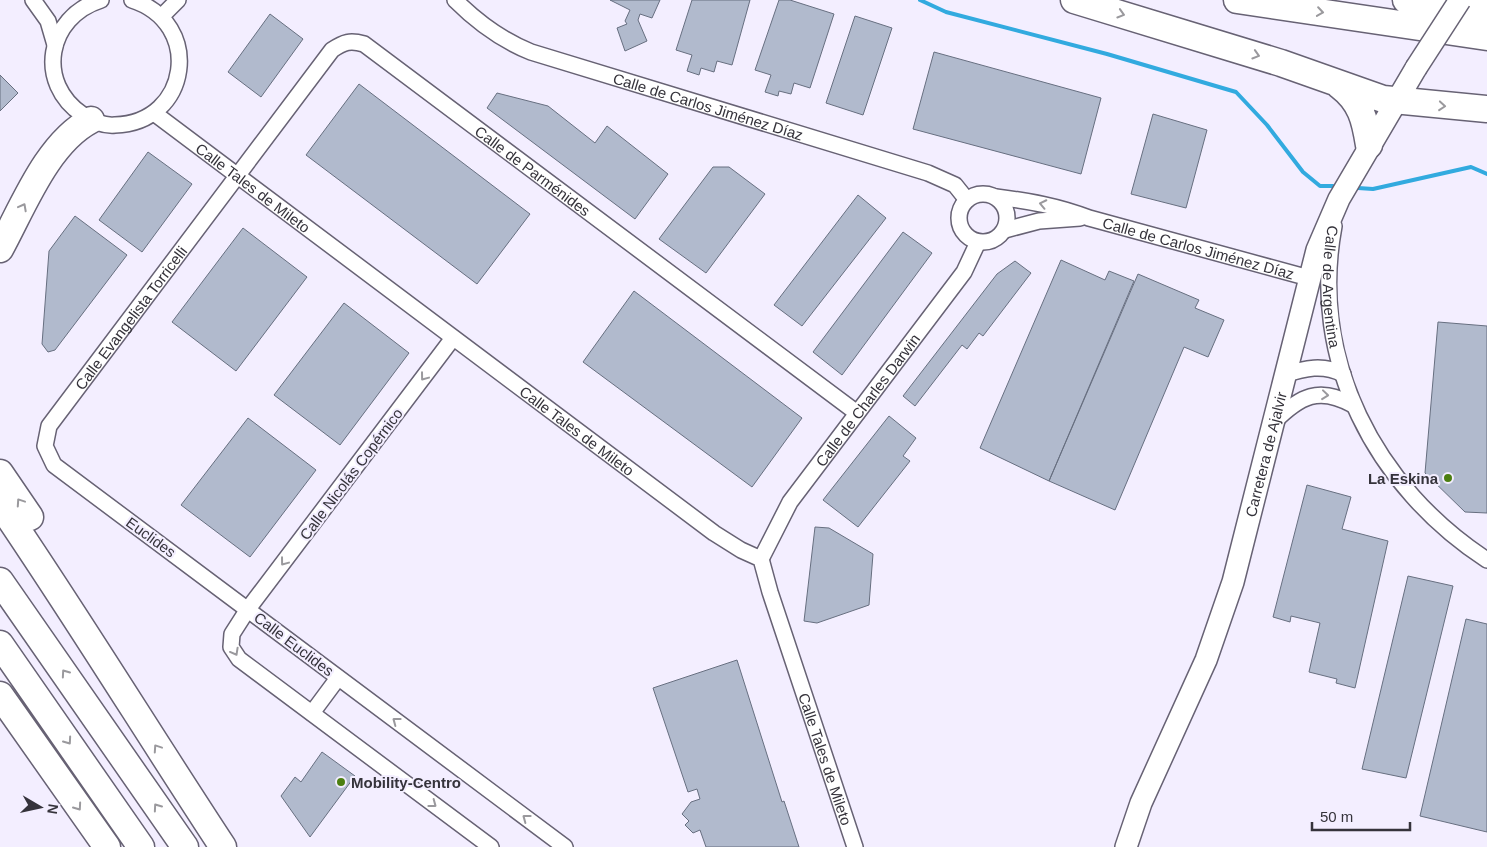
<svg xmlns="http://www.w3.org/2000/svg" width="1487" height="847" font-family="Helvetica,sans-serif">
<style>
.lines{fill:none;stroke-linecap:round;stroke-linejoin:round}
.stream{stroke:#32aadf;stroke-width:4}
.building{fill:#b1bacd;stroke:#676f80}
.street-casing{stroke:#676274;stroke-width:18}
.secondary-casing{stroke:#676274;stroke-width:24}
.highway-casing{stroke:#676274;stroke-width:29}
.street{stroke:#fff;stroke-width:15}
.secondary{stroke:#fff;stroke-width:21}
.highway{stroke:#fff;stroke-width:26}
.secondary-bridge-casing{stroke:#676274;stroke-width:24;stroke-linecap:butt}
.secondary-bridge{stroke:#fff;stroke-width:21}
.oneway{stroke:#9a999d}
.poi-dot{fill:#4c7f11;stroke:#f3eeff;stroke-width:2}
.labels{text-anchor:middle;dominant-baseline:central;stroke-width:4;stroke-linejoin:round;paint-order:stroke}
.street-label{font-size:15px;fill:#35333b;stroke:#f3eeff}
.poi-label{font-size:15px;font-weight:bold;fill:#35333b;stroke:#f3eeff;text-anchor:end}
</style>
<rect width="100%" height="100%" fill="#f3eeff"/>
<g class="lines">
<path class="stream" d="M920,0l26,12 161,42 129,38 31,33 36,47 17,14h13
M1358,188l15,1 98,-22 16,7"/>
</g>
<path class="building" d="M660,0l-8,18 -12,-4 -2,6 9,21 -22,10 -8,-23 10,-4 -2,-3 5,-11 -20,-10z
M692,0h58l-18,65 -15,-4 -3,11 -13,-4 -2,7 -12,-4 5,-16 -16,-5z
M779,0h11l44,14 -24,74 -16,-5 -3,11 -12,-3 -1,5 -13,-4 6,-17 -16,-5z
M270,14l33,25 -42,58 -33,-25z
M855,16l37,12 -29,87 -37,-12z
M934,52l167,46 -20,76 -168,-45z
M0,75l18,18 -18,18z
M359,84l171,130 -53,70 -171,-129z
M497,93l51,13 47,37 12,-17 61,48 -33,45 -148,-111z
M1153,114l54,16 -21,78 -55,-14z
M148,152l44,32 -50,68 -43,-32z
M713,167h16l36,27 -59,79 -47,-34z
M858,195l28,23 -84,108 -28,-21z
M75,216l52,39 -72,95 -7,2 -6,-8 7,-93z
M243,228l64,49 -71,94 -64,-49z
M903,232l29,21 -90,122 -29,-23z
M1061,260l44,20 4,-9 25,10 -85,200 -69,-33z
M1015,261l16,12 -48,63 -4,-3 -12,16 -5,-4 -47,61 -12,-10 94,-122z
M1138,274l61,26 -4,8 29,12 -16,37 -24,-10 -69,163 -66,-29z
M634,291l168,127 -50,69 -169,-125z
M344,303l65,50 -69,92 -66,-50z
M1438,322l49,4v187l-22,-1 -40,-39z
M889,416l27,22 -13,18 7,5 -52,66 -35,-27z
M248,418l68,52 -66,87 -69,-52z
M1307,485l44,12 -9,32 46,12 -33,147 -19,-5 1,-4 -28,-7 11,-49 -29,-7 -1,6 -17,-5z
M815,527l14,1 44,26 -4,51 -52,18 -13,-2z
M1408,576l45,10 -47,192 -44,-9z
M1466,619l21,5v208l-67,-16z
M737,660l45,142 2,-1 15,46h-93l-6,-17 -7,3 -8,-8 4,-4 -7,-7 9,-12 9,-3 -3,-10 -9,3 -35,-104z
M322,752l33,24 -45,61 -29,-41 14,-19 6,5z"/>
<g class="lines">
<g class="street-casing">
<g id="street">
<path d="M33,0l15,21 7,24"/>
<path d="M101,0c-54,17 -66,83 -18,115 8,6 21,11 32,10 75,-2 89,-102 17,-125"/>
<path id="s1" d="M455,0c22,22 46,40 76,52l397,121 27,12 12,15"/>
<path d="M162,16l16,-16"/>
<path id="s2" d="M154,113l560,420 27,17 20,9 9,33 85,255"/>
<circle cx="983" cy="218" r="24"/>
<path id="s3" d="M996,197c33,4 62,9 93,21l220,60"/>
<path id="s4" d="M1334,226c-25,134 41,261 153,334"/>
<path d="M1005,230l34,-9 41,-3"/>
<path d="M453,338l-205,271 -16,25 -1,13 8,12 252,188"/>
<path d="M1284,375c21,-7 39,-11 59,-1"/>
<path d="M1274,422c26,-26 45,-36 79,-17"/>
<path id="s5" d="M761,559l29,-57 174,-230 14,-30"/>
<path d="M312,713l26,-35"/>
<path id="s6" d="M565,847l-511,-382 -9,-19 4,-20 283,-376c12,-8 18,-10 32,-6l493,369"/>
</g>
</g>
<g class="secondary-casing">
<g id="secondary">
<path id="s7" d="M1126,847l15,-44 65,-143 27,-78 84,-332 22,-51 77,-131"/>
</g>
</g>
<g class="highway-casing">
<path id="highway" d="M1074,0l207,63 102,36 104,10
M1237,0l250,37
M1406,0l81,13
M1340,86c21,16 25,34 29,59
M0,249c23,-42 47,-106 91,-129
M0,473l30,44
M0,504c77,113 148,229 223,343
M0,581l185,266
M0,644l141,203
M0,695l107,152"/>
</g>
<use href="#street" class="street"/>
<use href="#secondary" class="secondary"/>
<use href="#highway" class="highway"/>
<g class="secondary-bridge-casing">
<path id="secondary-bridge" d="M1416,68l44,-68"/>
</g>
<use href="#secondary-bridge" class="secondary-bridge"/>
</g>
<defs><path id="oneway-chevron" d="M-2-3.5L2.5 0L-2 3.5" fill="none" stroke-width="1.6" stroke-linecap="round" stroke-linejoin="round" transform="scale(1.25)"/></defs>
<g class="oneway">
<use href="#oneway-chevron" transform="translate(1320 12) rotate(8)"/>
<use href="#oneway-chevron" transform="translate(1121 14) rotate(17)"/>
<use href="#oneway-chevron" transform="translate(1256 55) rotate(17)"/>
<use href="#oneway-chevron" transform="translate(1442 106) rotate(5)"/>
<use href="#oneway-chevron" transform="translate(1043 204) rotate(-168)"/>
<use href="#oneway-chevron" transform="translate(23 207) rotate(-62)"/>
<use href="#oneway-chevron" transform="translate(424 377) rotate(127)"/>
<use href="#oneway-chevron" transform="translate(1325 395) rotate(6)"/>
<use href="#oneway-chevron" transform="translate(20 502) rotate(-124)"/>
<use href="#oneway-chevron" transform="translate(284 562) rotate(127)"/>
<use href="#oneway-chevron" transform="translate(235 652) rotate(61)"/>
<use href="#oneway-chevron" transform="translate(65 673) rotate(-125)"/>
<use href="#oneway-chevron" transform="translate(396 721) rotate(-143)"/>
<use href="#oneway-chevron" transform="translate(68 741) rotate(55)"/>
<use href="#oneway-chevron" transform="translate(157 748) rotate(-124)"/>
<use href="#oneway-chevron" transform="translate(433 804) rotate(37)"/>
<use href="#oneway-chevron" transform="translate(78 807) rotate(55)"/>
<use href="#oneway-chevron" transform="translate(157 807) rotate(-125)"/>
<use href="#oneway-chevron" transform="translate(526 818) rotate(-143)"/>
</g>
<g class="poi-dot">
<circle cx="1448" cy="478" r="5"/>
<circle cx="341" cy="782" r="5"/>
</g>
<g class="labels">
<g class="street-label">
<text stroke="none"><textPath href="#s1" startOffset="278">Calle de Carlos Jiménez Díaz</textPath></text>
<text stroke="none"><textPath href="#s6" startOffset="1395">Calle de Parménides</textPath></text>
<text stroke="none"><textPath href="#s2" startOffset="124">Calle Tales de Mileto</textPath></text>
<text stroke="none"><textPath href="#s3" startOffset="209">Calle de Carlos Jiménez Díaz</textPath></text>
<text stroke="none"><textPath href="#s4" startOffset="61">Calle de Argentina</textPath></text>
<text stroke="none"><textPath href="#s6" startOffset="815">Calle Evangelista Torricelli</textPath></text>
<text stroke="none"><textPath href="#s5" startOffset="192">Calle de Charles Darwin</textPath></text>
<text stroke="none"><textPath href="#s2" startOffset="529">Calle Tales de Mileto</textPath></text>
<text stroke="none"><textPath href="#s7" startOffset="418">Carretera de Ajalvir</textPath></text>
<text transform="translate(351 474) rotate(-53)">Calle Nicolás Copérnico</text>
<text transform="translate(151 537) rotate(36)">Euclides</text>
<text transform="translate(294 644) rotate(37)">Calle Euclides</text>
<text stroke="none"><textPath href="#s2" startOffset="964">Calle Tales de Mileto</textPath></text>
</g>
<g class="poi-label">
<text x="1438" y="478">La Eskina</text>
<text x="351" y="782" text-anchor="start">Mobility-Centro</text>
</g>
</g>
<g transform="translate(40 807) rotate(99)" stroke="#f3eeff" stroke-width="4" paint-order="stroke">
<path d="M0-4L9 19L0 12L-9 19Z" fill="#35333b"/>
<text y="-8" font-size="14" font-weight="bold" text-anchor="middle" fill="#35333b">N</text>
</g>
<path d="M1312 822v8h98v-8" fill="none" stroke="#35333b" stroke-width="2.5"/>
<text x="1320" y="822" font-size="15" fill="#35333b" stroke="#f3eeff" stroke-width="4" paint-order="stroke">50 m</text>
</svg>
